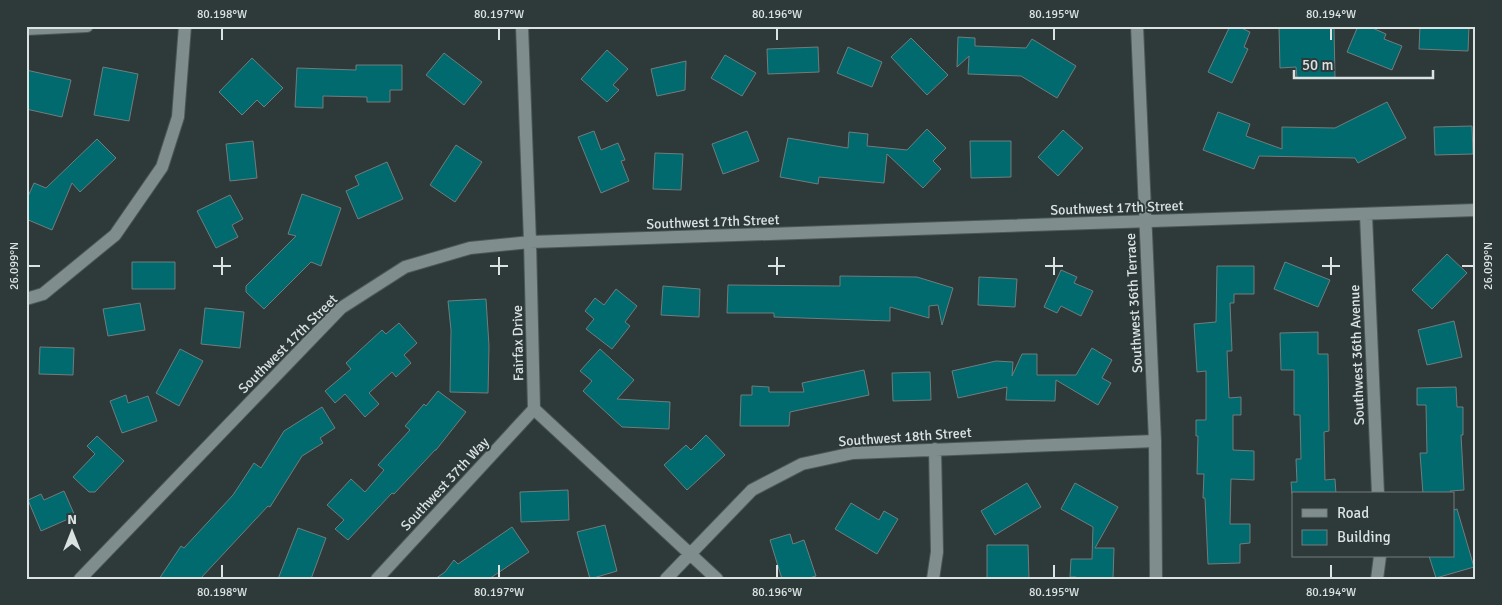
<svg xmlns="http://www.w3.org/2000/svg" width="1502" height="605" font-family="Signika,sans-serif">
<style>
.building{fill:#006a6e;stroke:#707d7d}
.lines{fill:none;stroke-linecap:round;stroke-linejoin:round}
.minor-casing{stroke:#4c5757;stroke-width:14}
.minor{stroke:#7f8d8d;stroke-width:12}
.ticks{fill:none;stroke:#dae2e2;stroke-width:2}
.labels{text-anchor:middle;dominant-baseline:central;stroke-width:4;stroke-linejoin:round;paint-order:stroke}
.street-label{font-size:14px;fill:#dae2e2;stroke:#2e393a}
.neatline{fill:none;stroke:#dae2e2;stroke-width:2}
.ticks-label{font-size:12px;text-anchor:middle;fill:#dae2e2}
</style>
<rect width="100%" height="100%" fill="#2e393a"/>
<path class="building" d="M1230,26h7l13,6 -6,15 4,2 -16,34 -24,-11z
M1358,26h10l18,8 -2,5 18,7 -10,24 -45,-18z
M1420,26h49l-1,25 -49,-2z
M1334,27l1,51h-38l-1,-11 -16,1 -1,-40z
M958,37l17,1v8l51,2 6,-9 44,27 -19,32 -36,-22 -53,-2 1,-18 -12,11z
M911,38l37,37 -21,20 -36,-38z
M818,47l1,25 -51,2 -1,-25z
M848,47l34,15 -10,25 -35,-14z
M607,50l21,19 -15,16 6,5 -12,12 -26,-23z
M444,53l38,29 -18,23 -38,-30z
M725,55l31,18 -14,23 -31,-18z
M252,58l31,30 -19,19 -7,-7 -15,15 -23,-23z
M686,61l-1,29 -28,6 -6,-27z
M356,65h46v25h-12v12h-23v-5l-44,-1v12l-28,-1 2,-39 59,2z
M103,67l35,7 -9,47 -35,-6z
M26,70l45,10 -9,37 -36,-8z
M1387,102l19,36 -48,25 -3,-5 -96,-2 -5,13 -51,-19 15,-38 32,12 -4,12 36,13v-22l53,1z
M1472,126l1,28 -38,1 -1,-28z
M927,129l19,19 -13,13 8,8 -18,19 -36,-34 -3,29 -65,-6 -1,7 -38,-7 8,-39 60,10 1,-16 19,2 -1,12 40,4z
M1063,130l20,18 -25,28 -20,-19z
M594,131l7,19 17,-7 7,17 -4,1 8,20 -28,12 -23,-56z
M747,131l12,30 -36,13 -11,-30z
M97,139l19,19 -36,34 -8,-9 -20,47 -26,-11v-18l8,-18 12,5z
M253,141l4,37 -27,3 -4,-37z
M970,141h41v36l-40,1z
M456,145l26,17 -27,40 -25,-17z
M655,153l28,1 -2,36 -28,-1z
M387,162l16,37 -45,20 -12,-28 13,-6 -4,-9z
M302,194l39,14 -20,58 -10,-4 -47,47 -18,-17v-6l50,-50 -8,-2z
M230,195l13,24 -11,6 6,12 -22,11 -19,-37z
M1447,254l20,19 -35,36 -20,-19z
M132,262h43v27h-43z
M1285,262l45,18 -12,27 -44,-18z
M1217,266h37v28h-20v9h-4l2,48h-5l2,47 12,-1v18h-8v35l21,1v29l-23,-1 -1,45h20v19l-10,1v19l-32,1 -3,-66h-2l1,-24h-7l1,-38h-2v-16h10v-49l-9,1 -3,-48 22,-2z
M1061,270l16,7 -3,6 19,8 -12,25 -20,-10 -4,7 -13,-6z
M840,276l77,1 36,11 -11,37 -4,-20 -9,1v12l-39,-11v14l-116,-4v-4h-47l1,-28 112,1z
M979,277l38,2 -2,28 -37,-2z
M663,286l37,3 -1,28 -38,-2z
M616,289l21,17 -12,16 5,4 -18,23 -26,-20 8,-10 -9,-8 10,-13 9,7z
M486,299l3,47 -1,47 -38,-1 1,-62 -3,-29z
M140,303l5,27 -37,6 -5,-27z
M205,308l39,4 -4,36 -39,-4z
M1454,321l8,36 -35,8 -9,-35z
M399,323l18,20 -13,12 7,8 -15,14 -4,-5 -23,21 10,11 -14,13 -20,-23 -10,9 -10,-12 26,-22 -5,-6 36,-33 4,4z
M1318,332v22h10l1,77 -5,1 1,48 10,-1 1,15h-44l-1,-12h6l-1,-23h5l-1,-44h-6v-45h-13l-1,-37z
M40,347l34,1 -1,27 -34,-1z
M1092,348l20,12 -10,18 9,5 -13,22 -42,-25 -1,21 -49,-1 1,-13 -49,11 -6,-27 44,-10 17,1 -1,14 10,-22h15v21h39z
M180,349l23,12 -24,45 -23,-13z
M600,349l34,31 -17,19 53,3 -1,27 -47,-2 -39,-36 9,-10 -12,-10z
M864,370l5,25 -79,17 -1,14h-49l1,-31h11v-9l17,1v5h35l-2,-9z
M930,372l1,28 -38,1 -1,-28z
M1456,387l1,20h6v28h-2l3,55 -14,1 1,3h-28l-3,-41h7l-1,-48h-9v-17z
M438,391l28,21 -30,38h-1l-41,44 -2,-1 -44,47 -13,-11 9,-9 -17,-15 24,-26 14,13 19,-22 -6,-5 32,-35 -5,-4 19,-22 2,2z
M126,395l2,8 20,-7 9,25 -35,12 -12,-32z
M322,407l13,21 -15,10 3,5 -21,13 -32,51 -2,-1 -68,73h-41l22,-33 3,2 49,-53 21,-32 7,5 23,-37z
M706,435l19,20 -38,35 -23,-25 22,-20 5,5z
M97,436l27,25 -29,31h-6l-16,-15 22,-23 -8,-8z
M1027,483l14,24 -46,28 -14,-24z
M1075,483l43,24 -23,41h19l-1,31h-38l1,-2h-6l1,-18h21l1,-32 -32,-18z
M568,490l1,30 -48,2 -1,-30z
M64,491l11,25 -34,15 -13,-31 13,-6 3,6z
M851,503l28,17 5,-9 14,8 -21,35 -42,-25z
M1457,509l17,58 -38,11 -7,-22h24v-46z
M605,525l12,46 -27,8 -13,-47z
M512,527l17,25 -40,27h-54l10,-7 9,-12 4,4z
M298,528l28,10 -15,41h-33z
M790,534l3,10 11,-4 12,36 -10,3h-24l-12,-39z
M987,545h41l1,34h-42z"/>
<g class="lines">
<g class="minor-casing">
<path id="minor" d="M522,26l8,216 4,167 183,170
M1137,26l18,415 1,138
M26,29l61,-3
M1366,215l12,279
M26,299l17,-5 72,-59 47,-68 16,-50 7,-91
M80,579l261,-271 64,-41 65,-19 60,-6 946,-32
M377,579l157,-170
M666,579l86,-89 50,-26 51,-11 302,-12
M933,579l4,-27 -2,-103
M1377,579l3,-23"/>
</g>
<use href="#minor" class="minor"/>
</g>
<path class="ticks" d="M222,28v12M499,28v12M777,28v12M1054,28v12M1331,28v12M222,257v18M499,257v18M777,257v18M1054,257v18M1331,257v18M28,266h12M213,266h18M490,266h18M768,266h17M1045,266h18M1322,266h18M1462,266h12M222,565v13M499,565v13M777,565v13M1054,565v13M1331,565v13"/>
<g class="labels">
<g class="street-label">
<text transform="translate(1117 208) rotate(-2)">Southwest 17th Street</text>
<text transform="translate(713 222) rotate(-2)">Southwest 17th Street</text>
<text transform="translate(1134 303) rotate(-93)">Southwest 36th Terrace</text>
<text transform="translate(518 343) rotate(-91)">Fairfax Drive</text>
<text transform="translate(288 344) rotate(-45)">Southwest 17th Street</text>
<text transform="translate(1357 355) rotate(-92)">Southwest 36th Avenue</text>
<text transform="translate(905 437) rotate(-4)">Southwest 18th Street</text>
<text transform="translate(445 484) rotate(-47)">Southwest 37th Way</text>
</g>
</g>
<rect width="1502" height="605" fill="none" stroke="#2e393a" stroke-width="55"/>
<rect x="1292" y="492" width="162" height="65" fill="#2e393a" stroke="#737d7d"/>
<rect x="1302" y="509" width="25" height="8" fill="#7f8d8d" stroke="#737d7d"/>
<text x="1337" y="518" font-size="15" fill="#dae2e2">Road</text>
<rect x="1302" y="530" width="25" height="15" fill="#006a6e" stroke="#737d7d"/>
<text x="1337" y="542" font-size="15" fill="#dae2e2">Building</text>
<g transform="translate(72 532)" stroke="#2e393a" stroke-width="4" paint-order="stroke">
<path d="M0-4L9 19L0 12L-9 19Z" fill="#dae2e2"/>
<text y="-8" font-size="14" font-weight="bold" text-anchor="middle" fill="#dae2e2">N</text>
</g>
<path d="M1294 70v8h139v-8" fill="none" stroke="#dae2e2" stroke-width="2.5"/>
<text x="1302" y="70" font-size="15" fill="#dae2e2" stroke="#2e393a" stroke-width="4" paint-order="stroke">50 m</text>
<rect x="28" y="28" width="1446" height="550" class="neatline"/>
<g class="ticks-label">
<text x="222" y="18">80.198°W</text>
<text x="499" y="18">80.197°W</text>
<text x="777" y="18">80.196°W</text>
<text x="1054" y="18">80.195°W</text>
<text x="1331" y="18">80.194°W</text>
<text transform="translate(14 266) rotate(-90)" y="4">26.099°N</text>
<text transform="translate(1488 266) rotate(-90)" y="4">26.099°N</text>
<text x="222" y="596">80.198°W</text>
<text x="499" y="596">80.197°W</text>
<text x="777" y="596">80.196°W</text>
<text x="1054" y="596">80.195°W</text>
<text x="1331" y="596">80.194°W</text>
</g>
</svg>
